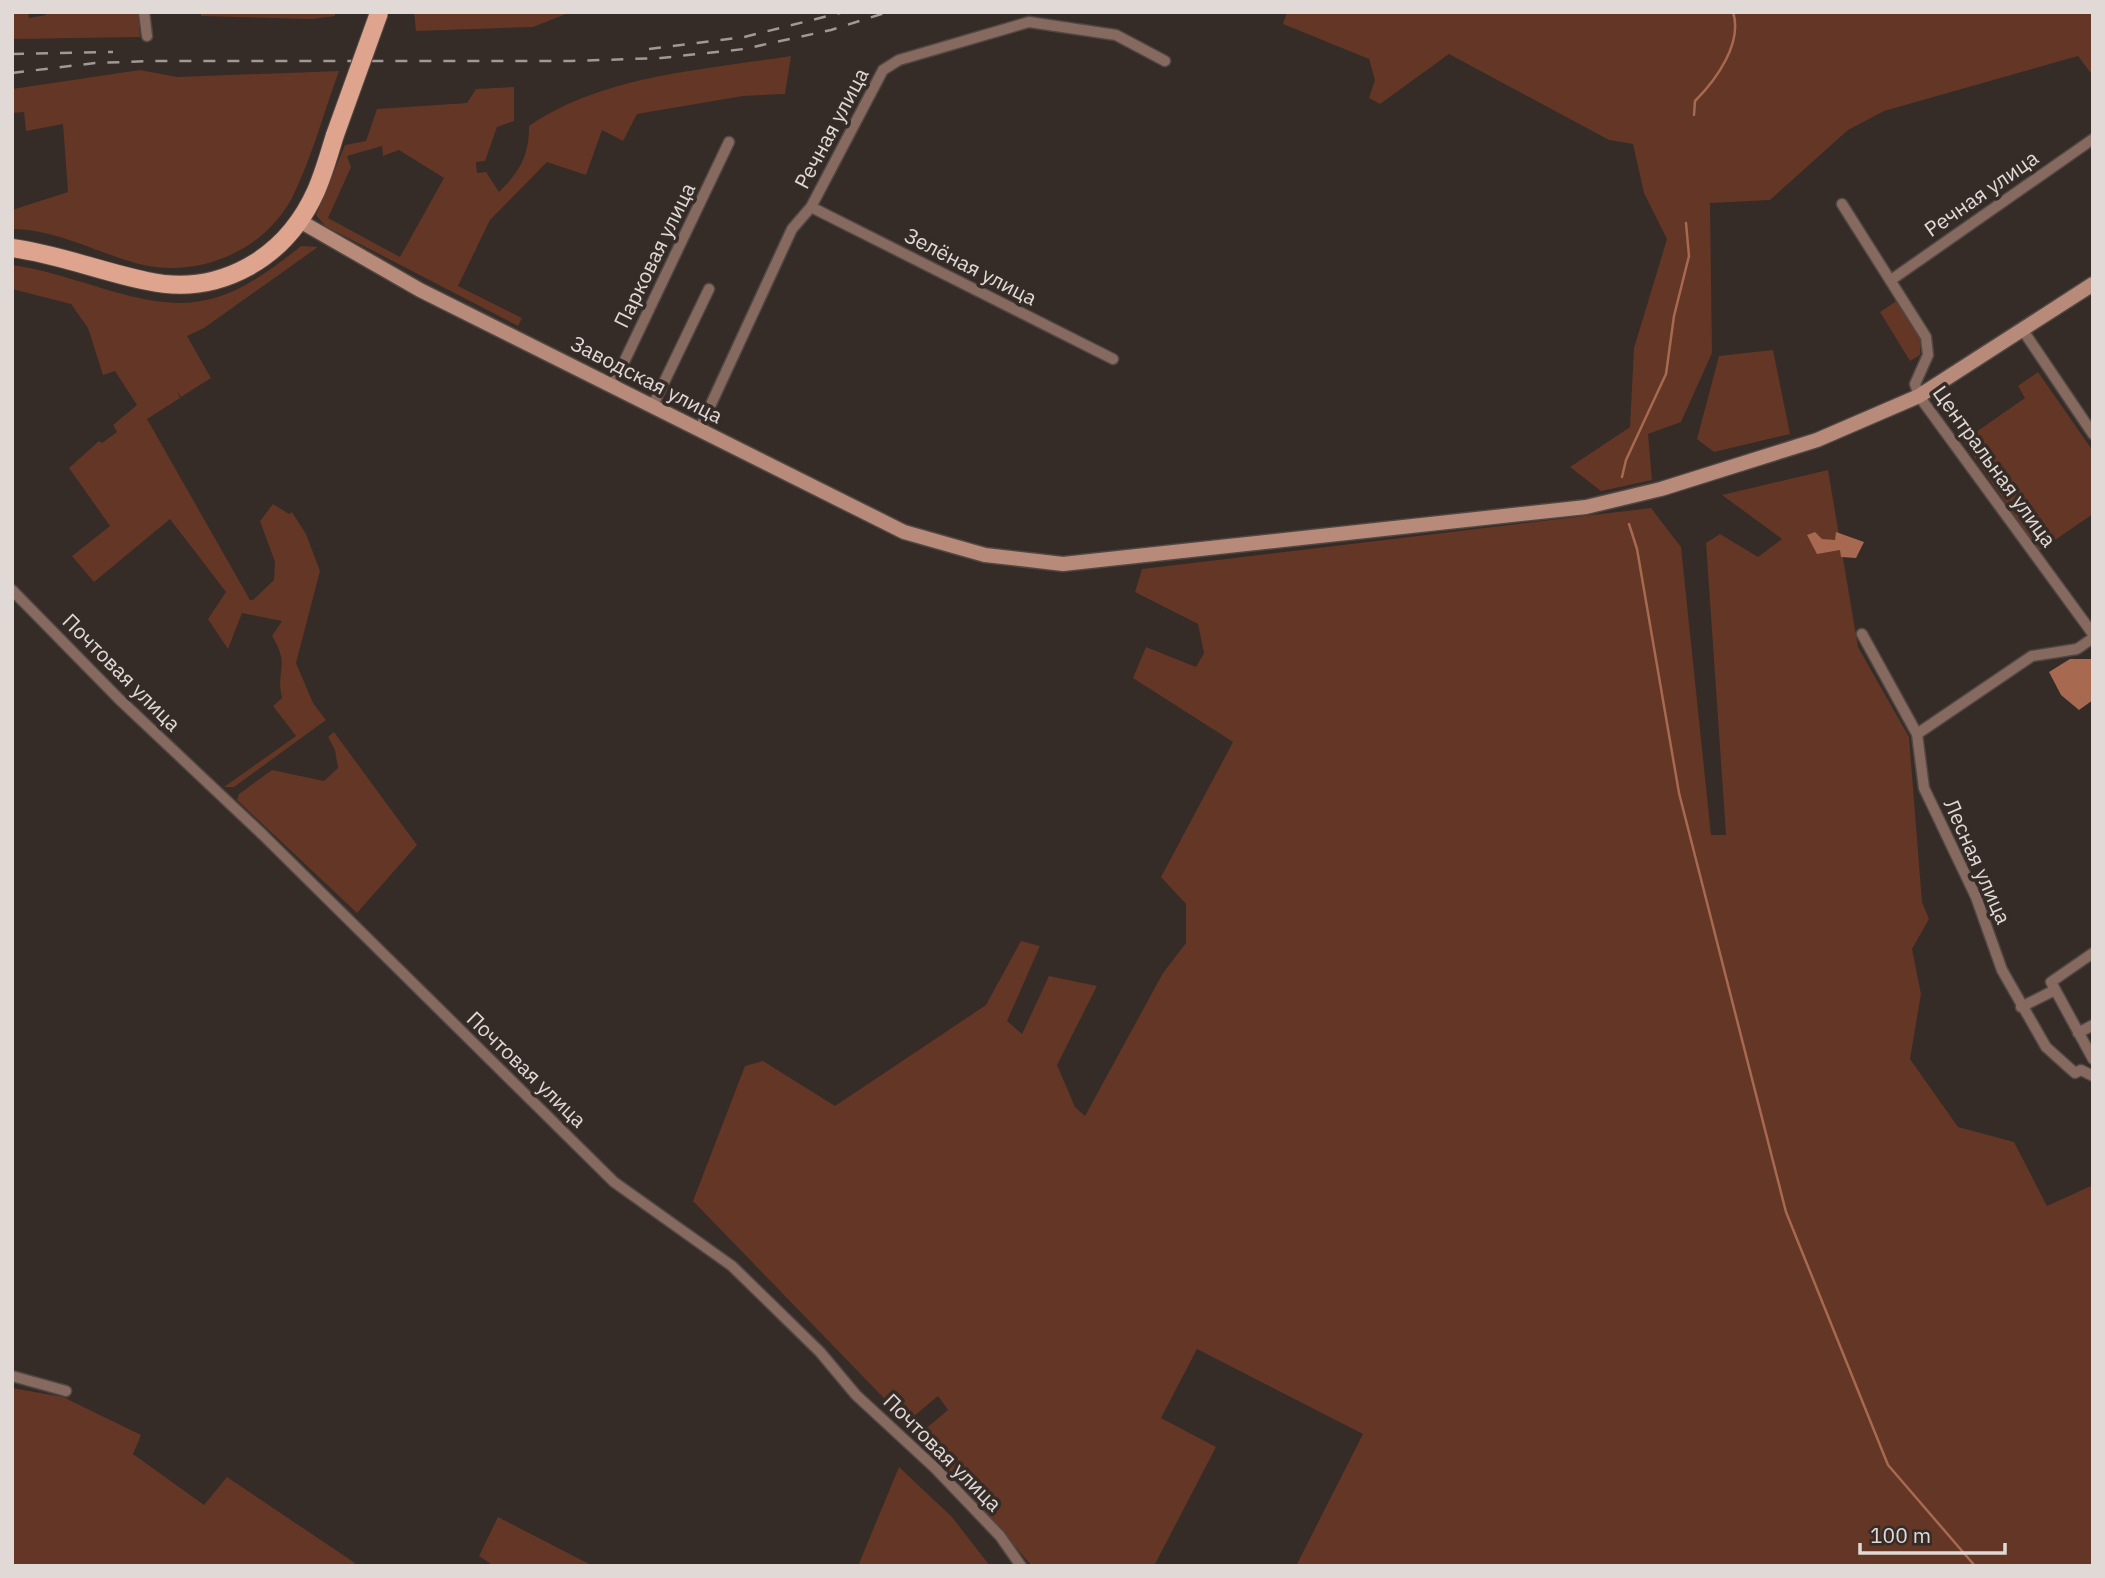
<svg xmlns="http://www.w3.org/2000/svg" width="2105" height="1578" font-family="'IBM Plex Sans',sans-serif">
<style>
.green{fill:#633625;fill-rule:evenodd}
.water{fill:#a86951}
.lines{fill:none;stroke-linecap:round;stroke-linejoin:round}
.stream{stroke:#a86951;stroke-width:2.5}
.minor-casing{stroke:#504743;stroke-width:13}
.secondary-casing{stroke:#504743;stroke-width:17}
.primary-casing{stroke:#504743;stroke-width:20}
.minor{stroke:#86695f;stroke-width:10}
.secondary{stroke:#b78a7a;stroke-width:14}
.primary{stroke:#dea48e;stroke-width:18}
.rail{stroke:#a19996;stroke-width:2.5;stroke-dasharray:12 12;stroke-linecap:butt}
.primary-bridge-casing{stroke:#504743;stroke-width:20;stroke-linecap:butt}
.primary-bridge{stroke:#dea48e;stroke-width:18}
.labels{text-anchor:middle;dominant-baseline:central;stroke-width:7;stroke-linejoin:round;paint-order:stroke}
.street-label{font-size:21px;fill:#e0d9d6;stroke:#352b27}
</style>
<rect width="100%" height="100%" fill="#352b27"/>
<path class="green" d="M12,12h16l1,6 17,-3v-3h92l2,25 -128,2z
M201,12h134v4l-23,3 -111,-3z
M414,12h157l-38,15 -117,4z
M1287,12h806v64l-15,-20 -194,55 -36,19 -78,70 -60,3 2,150 -31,69 -33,12 4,46 -51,11 -31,-24 60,-40 4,-79 33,-109 -23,-46 -11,-49 -24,-4 -160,-86 -69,50 -11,-6 6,-18 -6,-21 -86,-35z
M791,56l-6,38 -42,2 -106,18 -14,27 -21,-11 -16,45 -39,-13 -57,58 -32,66 64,32 -4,8 -193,-100 -9,-11 29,-70 21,-4 11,-32 90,-6 9,-14 38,-2v34l-17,6 -12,34 -9,1 1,11 9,-1 13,20c21,-21 30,-36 30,-66 74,-51 175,-56 262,-70zM382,146l1,10 16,-6 45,28 -44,79 -72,-39 23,-51 -4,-11z
M140,70l37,7 162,-6c-15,41 -27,86 -46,125 -28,55 -95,83 -154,68 -41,-11 -84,-35 -127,-35v-19l56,-18 -5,-68 -37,7 -2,-19 -12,1v-24z
M301,246l17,1 -114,81 -17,8 24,42 -30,19 -4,-6 3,7 -33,21 103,181h3l21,-20 1,-18 -15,-41 13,-17 16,10 3,-2 14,22 14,37 -24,92 17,40 13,17 -92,67h-10l72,-51 -23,-30 9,-8c-7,-29 9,-31 -10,-62l10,-15 -40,-8 -14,36 -20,-30 18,-27 -56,-73 -76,63 -22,-26 38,-30 -41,-58 30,-27 3,2 15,-11 -4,-7 24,-20 -22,-34 -12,4 -15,-47 -17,-24 -59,-15v-24c29,4 56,13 83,21 95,30 129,22 206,-40z
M1898,300l23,38 -1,17 -10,6 -30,-49z
M1773,350l17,84 -76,18 -17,-13 22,-83z
M2038,372l55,79v63l-54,37 -76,-110 62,-43 -7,-12z
M1828,470l30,177 51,90 13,165 7,17 -17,30 9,45 -11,65 48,68 56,15 33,64 46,-21v381h-797l67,-132 -166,-85 -36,69 55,29 -62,119h-122l-114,-131 30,-25 -10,-14 -31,26 -214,-221 52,-135 18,-5 72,45 151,-101 35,-64 19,5 -33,75 15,13 27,-58 48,10 -40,79 18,42 10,9 78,-143 23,-30v-39l-25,-27 72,-135 -100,-64 13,-31 50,20 8,-14 -6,-29 -63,-32 7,-23 509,-61 30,39 30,288h15l-20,-292 14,-9 38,23 24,-18 -60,-44z
M334,732l83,113 -60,68 -120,-113 2,-6 33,-24 52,11 14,-13 -3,-18 -7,-13z
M12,1388l51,9 78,38 -8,19 71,51 23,-28 128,86 -1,3h-342z
M899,1467l53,50 38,49h-132z
M498,1517l95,49h-99l-15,-10z"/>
<path class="water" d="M1815,532l7,7 13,1 1,-8 28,10 -8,16 -15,-1 -1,-7 -23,4 -10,-19z
M2070,659h21l2,3v38l-14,10 -18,-15 -12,-23z"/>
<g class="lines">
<path class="stream" d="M1694,115l1,-14c21,-21 48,-58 38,-89
M1622,477l4,-17 40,-86 8,-58 15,-60 -3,-33
M1629,524l8,25 42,244 107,419 102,253 87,101"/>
<g class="minor-casing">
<path id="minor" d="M144,12l3,24
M1842,204l84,133 2,18 -13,29 4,12 174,238
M811,207l302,152
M1891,280l202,-141
M2022,329l71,105
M613,385l116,-243
M653,405l56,-116
M700,428l92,-199 19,-22 72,-137 16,-10 130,-38 87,13 49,26
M12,590l107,109 143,135 352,348 118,84 88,86 36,43 79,73 65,68 21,30
M1862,634l55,100 7,54 52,109 26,73 44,77 29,26 6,-3 12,6
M1917,734l115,-78 45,-7 16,-11
M2093,953l-42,29 42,77
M2021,1007l34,-17
M2078,1033l15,-8
M12,1376l54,15"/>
</g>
<g class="secondary-casing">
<path id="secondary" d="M298,220l122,70 484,242 81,23 78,9 523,-57 75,-18 156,-49 102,-44 174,-112"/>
</g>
<g class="primary-casing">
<path id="primary" d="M12,248c46,6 90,24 135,33 73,16 139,-23 169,-90 8,-18 13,-37 19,-56"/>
</g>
<use href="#minor" class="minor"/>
<use href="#secondary" class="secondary"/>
<use href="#primary" class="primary"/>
<path class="rail" d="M649,49l95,-12 100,-25
M12,54l101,-2
M12,73l83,-10 56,-2h420l90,-3 83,-9 87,-19 57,-18"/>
<g class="primary-bridge-casing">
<path id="primary-bridge" d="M335,135l44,-122"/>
</g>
<use href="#primary-bridge" class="primary-bridge"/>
</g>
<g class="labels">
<g class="street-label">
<text transform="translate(831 128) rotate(-62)">Речная улица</text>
<text transform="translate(1981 193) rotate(-35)">Речная улица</text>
<text transform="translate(654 255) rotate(-64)">Парковая улица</text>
<text transform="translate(971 266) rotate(27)">Зелёная улица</text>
<text transform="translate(647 379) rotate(27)">Заводская улица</text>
<text transform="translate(1995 466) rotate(54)">Центральная улица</text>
<text transform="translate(122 672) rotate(45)">Почтовая улица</text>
<text transform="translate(1978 861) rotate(66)">Лесная улица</text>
<text transform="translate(527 1069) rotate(44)">Почтовая улица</text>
<text transform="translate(943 1452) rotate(45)">Почтовая улица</text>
</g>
</g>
<rect width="2105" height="1578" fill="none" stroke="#e0d9d6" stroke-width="28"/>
<path d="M1860 1543v10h145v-10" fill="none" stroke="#e0d9d6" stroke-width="3.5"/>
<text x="1870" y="1543" font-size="21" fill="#e0d9d6" stroke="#352b27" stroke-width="5" paint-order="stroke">100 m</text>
</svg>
